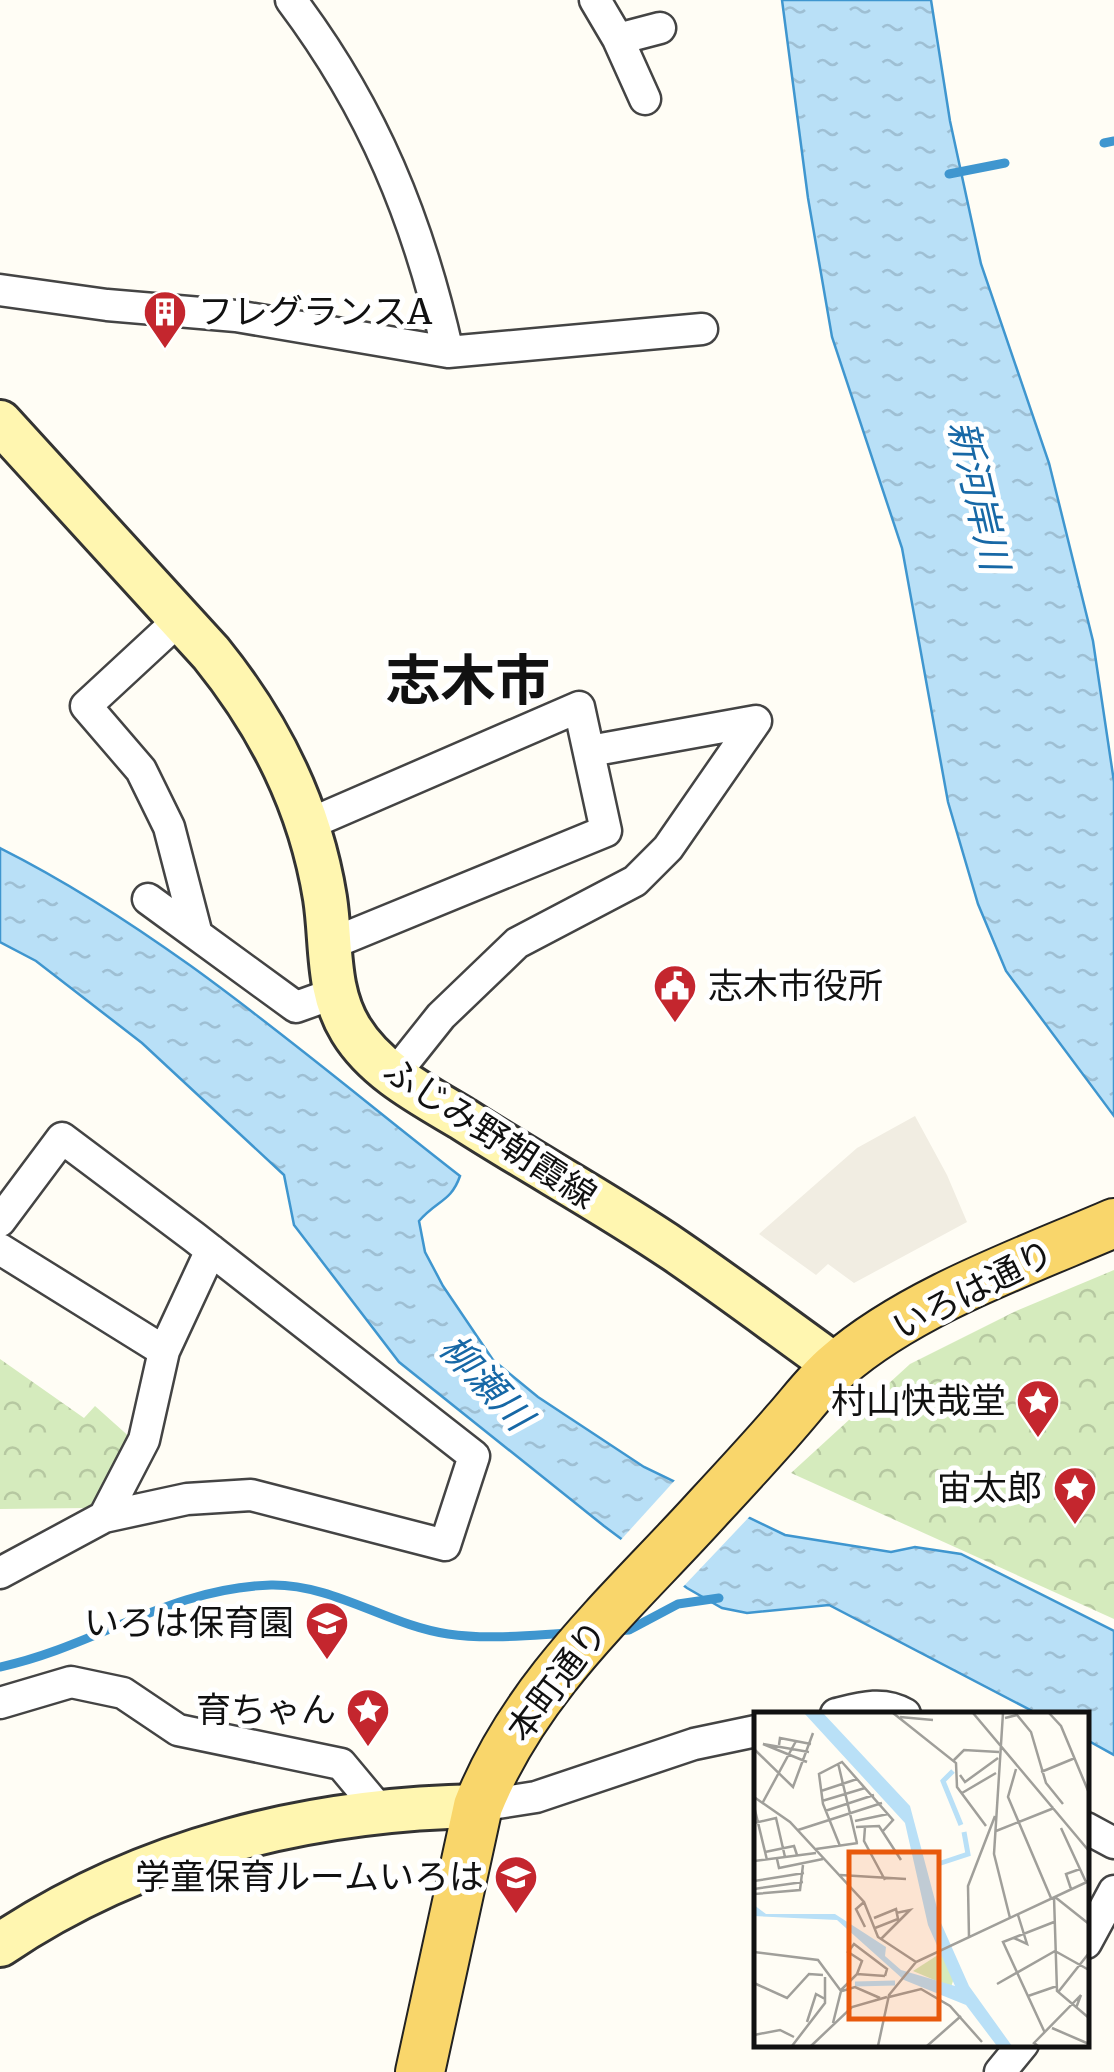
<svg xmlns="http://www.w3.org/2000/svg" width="1114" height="2072" font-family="Merriweather,'Noto Sans JP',serif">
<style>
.park{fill:url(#park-crowns)}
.plaza{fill:#f1ede2}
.water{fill:url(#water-ripples);stroke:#3f96cf;stroke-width:2.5}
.pier{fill:#fffdf5}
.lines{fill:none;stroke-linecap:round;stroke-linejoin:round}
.stream{stroke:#3f96cf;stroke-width:9}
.minor-casing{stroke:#444;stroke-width:35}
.secondary-casing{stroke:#333;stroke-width:48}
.primary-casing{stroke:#222;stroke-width:52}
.minor{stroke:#fff;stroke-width:30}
.secondary{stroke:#fff6b0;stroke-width:42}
.primary{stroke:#f9d66b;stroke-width:48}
.labels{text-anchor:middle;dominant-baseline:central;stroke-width:10;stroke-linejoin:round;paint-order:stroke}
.poi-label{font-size:35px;fill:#111;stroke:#fff;text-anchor:end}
.street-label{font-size:35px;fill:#111;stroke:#fff}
.water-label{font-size:38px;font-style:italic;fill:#1768a6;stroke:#fff}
.town-label{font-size:55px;font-weight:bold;fill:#111;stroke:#fff}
.inset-river{fill:none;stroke:#b9e0f7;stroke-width:5}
.inset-road{fill:none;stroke:#a09f9a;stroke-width:2.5}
.view{fill:#e8590c;fill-opacity:0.15;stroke:#e8590c;stroke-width:5}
.inset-edge{fill:none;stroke:#111;stroke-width:5}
</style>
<defs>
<pattern id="park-crowns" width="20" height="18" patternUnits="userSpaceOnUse" patternTransform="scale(2.5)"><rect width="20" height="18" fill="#d5ebbd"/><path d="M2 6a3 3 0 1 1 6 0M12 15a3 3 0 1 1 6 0" fill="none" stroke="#b6c8a1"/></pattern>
<pattern id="water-ripples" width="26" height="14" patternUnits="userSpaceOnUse" patternTransform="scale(2.5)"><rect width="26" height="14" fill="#b9e0f7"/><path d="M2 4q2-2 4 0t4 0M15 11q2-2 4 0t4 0" fill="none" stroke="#9ebfd3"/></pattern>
</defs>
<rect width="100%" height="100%" fill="#fffdf5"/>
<path class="park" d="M1114,1270v349l-323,-146 119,-109 106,-53z
M0,1359l84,59 11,-12 38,34 -16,37 -29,31 -88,1z"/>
<path class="plaza" d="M915,1116l32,59 20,47 -113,61 -26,-19 -12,11 -57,-41 98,-86z"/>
<path class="water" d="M782,0h149l19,121 31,143 68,199 44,178 21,141v334l-108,-145 -28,-67 -30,-102 -46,-254 -70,-211 -24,-139z
M0,848c169,85 312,213 460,328 -9,26 -23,24 -41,45l6,31 18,34 50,74 45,37 106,70 141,68 106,17 24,-5 46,7 153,77v124l-27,-15 -1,-26h-48l-209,-109 -82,8 -25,-5 -35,-20 -83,-62 -205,-164 -105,-137 -10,-50 -142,-132 -106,-82 -36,-19z"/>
<path class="pier" d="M677,1478l75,36 -71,75 -63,-46z"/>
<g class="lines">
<path class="stream" d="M1104,143l10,-2
M949,174l56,-11
M616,1631l13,-1 49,-26 41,-6
M0,1667c94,-20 169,-79 271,-82 63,-1 116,40 177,49 40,6 83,1 123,-1"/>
<g class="minor-casing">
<path id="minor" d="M291,0c82,109 127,219 157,352
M595,0l23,39 27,60
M618,39l42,-11
M0,290l107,15 129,11 212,36 254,-23
M181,618l-95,88 55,64 28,57 27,104
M309,824l270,-117 27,124 -278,114
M148,899l148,108 39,-14
M394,1075l47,-59 76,-73 118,-62 33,-33 88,-127 -166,30
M0,1221l62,-83 132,99 280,219 -29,89 -194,-50 -64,4 -83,18 -104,56
M0,1249l164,102 -20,89 -40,77
M164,1351l47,-101
M0,1703l71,-21 52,11 55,37 163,34 41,49
M836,1714c24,-6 47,-13 69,0
M478,1806l58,-9 158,-53 62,-13
M1086,1828l28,15
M1086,1943l28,-52
M1000,2072l23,-28"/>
</g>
<g class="secondary-casing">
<path id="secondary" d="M0,422l211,231c59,73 99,152 114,245 7,45 1,92 26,132 25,41 72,65 112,89 70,45 144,85 213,132 54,37 107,77 160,115
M0,1945c141,-95 309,-136 478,-139"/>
</g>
<g class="primary-casing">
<path id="primary" d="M420,2072l58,-266c48,-121 146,-205 231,-299 26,-28 52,-56 77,-85 16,-18 32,-40 51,-56 73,-64 189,-105 277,-143"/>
</g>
<use href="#minor" class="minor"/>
<use href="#secondary" class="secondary"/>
<use href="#primary" class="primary"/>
</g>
<defs>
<g id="building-pin" transform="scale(2.25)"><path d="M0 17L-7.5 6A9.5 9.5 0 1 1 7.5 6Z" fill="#c4262e" stroke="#fff"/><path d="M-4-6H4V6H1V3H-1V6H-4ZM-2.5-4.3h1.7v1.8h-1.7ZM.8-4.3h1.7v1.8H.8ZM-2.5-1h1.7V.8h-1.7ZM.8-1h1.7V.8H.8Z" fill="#fff"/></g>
<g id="civic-pin" transform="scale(2.25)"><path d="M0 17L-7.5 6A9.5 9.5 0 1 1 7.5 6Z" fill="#c4262e" stroke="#fff"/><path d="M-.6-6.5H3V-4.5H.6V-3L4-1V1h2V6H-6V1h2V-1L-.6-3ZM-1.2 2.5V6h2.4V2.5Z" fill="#fff"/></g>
<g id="sight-pin" transform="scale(2.25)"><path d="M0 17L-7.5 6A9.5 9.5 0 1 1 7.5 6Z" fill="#c4262e" stroke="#fff"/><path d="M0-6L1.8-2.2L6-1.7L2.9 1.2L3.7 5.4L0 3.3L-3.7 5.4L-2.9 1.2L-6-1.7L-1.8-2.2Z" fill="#fff"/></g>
<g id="school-pin" transform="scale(2.25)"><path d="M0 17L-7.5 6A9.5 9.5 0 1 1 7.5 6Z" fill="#c4262e" stroke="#fff"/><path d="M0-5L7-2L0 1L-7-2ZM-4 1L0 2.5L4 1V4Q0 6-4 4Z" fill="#fff"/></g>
</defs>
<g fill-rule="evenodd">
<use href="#building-pin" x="165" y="312"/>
<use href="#civic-pin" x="675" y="986"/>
<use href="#sight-pin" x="1038" y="1401"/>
<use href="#sight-pin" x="1075" y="1488"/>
<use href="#school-pin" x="327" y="1623"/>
<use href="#sight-pin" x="368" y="1710"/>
<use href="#school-pin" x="516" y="1877"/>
</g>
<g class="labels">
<g class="poi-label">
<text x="198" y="312" text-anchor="start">フレグランスA</text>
<text x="708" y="986" text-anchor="start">志木市役所</text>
<text x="1006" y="1401">村山快哉堂</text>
<text x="1042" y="1488">宙太郎</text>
<text x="294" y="1623">いろは保育園</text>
<text x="336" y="1710">育ちゃん</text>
<text x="484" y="1877">学童保育ルームいろは</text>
</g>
<g class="street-label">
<text transform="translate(490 1133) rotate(33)">ふじみ野朝霞線</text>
<text transform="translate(973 1290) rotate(-27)">いろは通り</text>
<text transform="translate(557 1681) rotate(-53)">本町通り</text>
</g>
<g class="water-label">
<text transform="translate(979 495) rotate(77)">新河岸川</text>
<text transform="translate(486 1382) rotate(47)">柳瀬川</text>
</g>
<g class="town-label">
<text x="468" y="680">志木市</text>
</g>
</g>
<g transform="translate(754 1712)">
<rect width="335" height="335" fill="#fffdf5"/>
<path d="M187,241l13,25 -3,9 -38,-16z" fill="#d5ebbd"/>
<path d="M50,1h19l87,93 31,117 28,63 43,60h-15l-31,-41 -62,-25 -67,-60 -83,-4v-11l12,9h69l51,33 -1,9 16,14 54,16 -27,-61 -23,-102z" fill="#b9e0f7"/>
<path class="inset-river" d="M199,59l-10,10 18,44M184,152l30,-10 -4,-22M101,272l40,-1"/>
<path class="inset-road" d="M139,1l63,50 1,24 29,39M219,1l116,138M249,1l-9,141 16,64M295,1l12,13 28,67M146,5l33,3M251,6l12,-3 14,17 15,51 17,21M25,33l1,-7 31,6M0,37l39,38 20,-54M200,48l10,-10 35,2M53,50l-44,-18 46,8M84,51l19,80M262,57l-8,28 43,101M287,60l34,-14M206,63l5,7 33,-24M67,79l36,-12M208,81l34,-20M0,85l36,25 74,80 14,35 38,25M68,89l43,-13M9,90l33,-61M0,94l13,54M71,99l49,-16M101,109l33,-7M0,111l22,-5 9,39M102,115l23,-1 22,34M111,115l-1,14 21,39M307,116l25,54M44,118l84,-27M242,119l58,-23M86,134l-17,-42 -4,-30 23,-12 51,58 -10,11M62,137l42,-6M11,140l29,-6 3,9M23,147l2,9 44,-9M0,149l62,-8M86,163l66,4M0,169l50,-8M0,177l49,-7M317,177l-5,-15 14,-5M0,182l46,-4 3,-25M300,185l3,94 32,27M301,185l34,27M110,190l-8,7 9,18M120,206l22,-9 2,10 -23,9M215,225l-1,-51 27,-70M260,226l13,6 -9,-29M127,227l29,-29 -14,3M301,239l34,19M0,240l64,8 23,31 -8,32M103,262l5,-13 -14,-9 6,-8 33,25 -2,7M0,271l33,15 22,-24 14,1M243,272l58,-33M87,278l16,-16 28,2M88,279l13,-4 25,11M305,279l30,-38M274,284l29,-10M135,285l32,-8 29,17 32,36M53,310l9,-28 9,5M298,316l37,16M291,321l-42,-91 51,-20M0,323l26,-5 14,7M38,334l33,-43v-26M57,334l41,-39 35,-10M124,334l11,-51 27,-33 173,-81M173,334l34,-30M284,334l-4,-3 47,-48 -5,13"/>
<path class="view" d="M95,140h90v167h-90z"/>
<rect width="335" height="335" class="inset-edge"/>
</g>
</svg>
